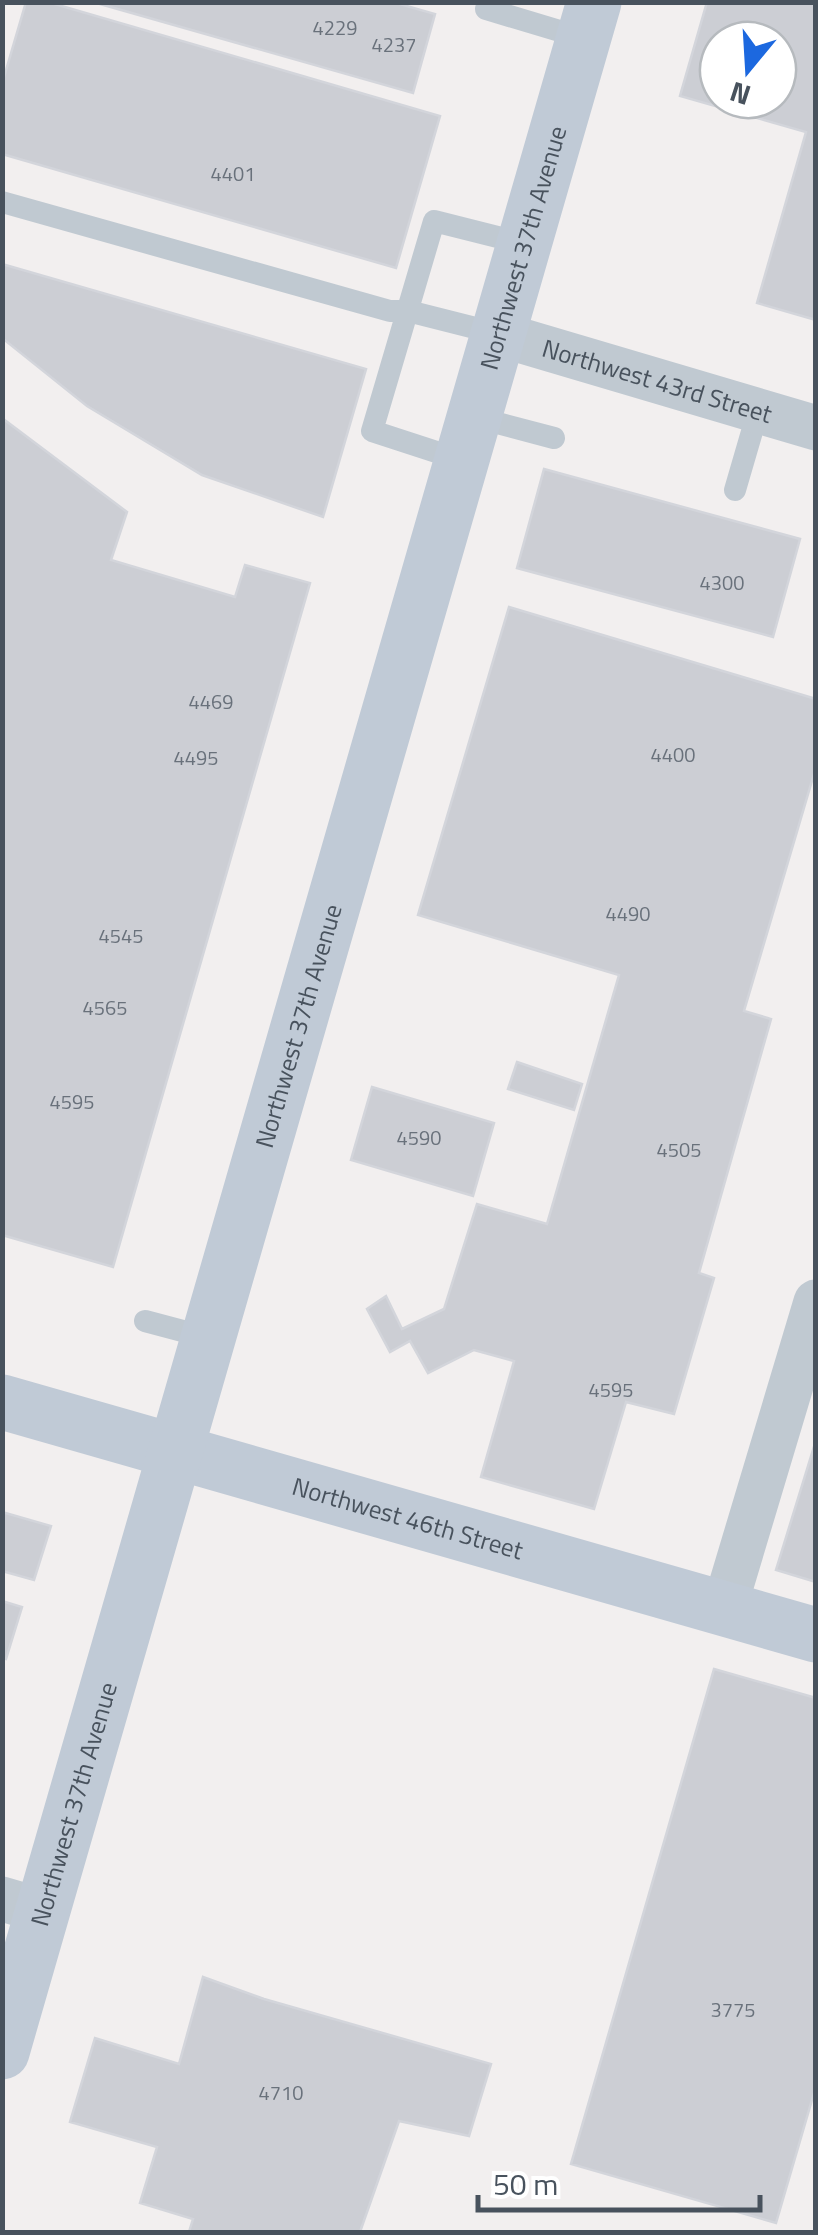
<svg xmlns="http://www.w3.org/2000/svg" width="818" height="2235" font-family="'Titillium Web',sans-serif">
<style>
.building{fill:#ccced4;stroke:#d3d5db;stroke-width:2.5;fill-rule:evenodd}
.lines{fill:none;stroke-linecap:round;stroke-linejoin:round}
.lane{stroke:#c0c9d1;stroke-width:22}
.street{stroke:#c0c9d1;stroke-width:45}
.secondary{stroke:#c0cad6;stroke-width:55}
.labels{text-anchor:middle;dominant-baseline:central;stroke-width:8;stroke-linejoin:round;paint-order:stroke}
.number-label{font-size:20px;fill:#69717b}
.street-label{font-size:25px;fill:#48525d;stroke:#fff}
</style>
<rect width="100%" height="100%" fill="#f2efef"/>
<path class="building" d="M26,2h22l392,114 -44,152 -394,-114v-70z
M93,2h300l42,12 -22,79z
M707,2h109v318l-59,-17 49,-171 -126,-36zM718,40h60v60h-60z
M2,264l364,105 -43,148 -121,-42 -115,-69 -85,-68z
M2,418l125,94 -16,48 124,37 10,-32 65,18 -197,684 -111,-32z
M544,469l256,70 -27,98 -256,-69z
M509,607l307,92v68l-72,244 27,8 -72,254 15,5 -40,136 -48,-12 -32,107 -113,-32 33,-116 -40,-11 -46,23 -18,-32 -20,11 -23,-43 19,-13 16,33 42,-20 33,-105 70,20 72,-249 -201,-60z
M517,1062l65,22 -8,26 -66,-21z
M372,1087l122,36 -21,73 -122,-36z
M816,1440v142l-40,-12z
M2,1512l49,14 -17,54 -32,-9z
M2,1601l20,6 -16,52 -4,-1z
M714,1669l102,29v388l-40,137 -205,-59z
M203,1977l61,22 227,65 -22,72 -70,-15 -39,111h-171l4,-13 -53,-16 17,-56 -87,-25 25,-84 84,26z"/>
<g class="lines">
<path class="lane" d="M486,9l97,29
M2,202l388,109h18l91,23
M475,417l79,21
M461,460l-89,-29 62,-210 91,23
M735,490l23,-79
M145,1321l64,17"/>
<g class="street">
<path id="s1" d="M499,334l317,94"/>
<path d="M724,1609l92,-307"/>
<path d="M2,1899l41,12"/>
</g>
<g class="secondary">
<path id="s2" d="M2,1402l814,233"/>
<path id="s3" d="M2,2052l592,-2050"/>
</g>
</g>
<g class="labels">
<g class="number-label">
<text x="335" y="27">4229</text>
<text x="394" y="44">4237</text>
<text x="233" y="173">4401</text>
<text x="722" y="582">4300</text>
<text x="211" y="701">4469</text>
<text x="673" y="754">4400</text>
<text x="196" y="757">4495</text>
<text x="628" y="913">4490</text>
<text x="121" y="935">4545</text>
<text x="105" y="1007">4565</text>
<text x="72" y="1101">4595</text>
<text x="419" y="1137">4590</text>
<text x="679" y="1149">4505</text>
<text x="611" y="1389">4595</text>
<text x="733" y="2009">3775</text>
<text x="281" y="2092">4710</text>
</g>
<g class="street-label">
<text stroke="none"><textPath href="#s3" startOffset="1878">Northwest 37th Avenue</textPath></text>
<text stroke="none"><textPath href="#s1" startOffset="165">Northwest 43rd Street</textPath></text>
<text stroke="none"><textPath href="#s3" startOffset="1068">Northwest 37th Avenue</textPath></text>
<text stroke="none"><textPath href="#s2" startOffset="422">Northwest 46th Street</textPath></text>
<text stroke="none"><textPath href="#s3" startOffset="258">Northwest 37th Avenue</textPath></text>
</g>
</g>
<rect width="818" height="2235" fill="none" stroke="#48525d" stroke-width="10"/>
<g transform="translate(748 70) rotate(198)"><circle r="48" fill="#ffffff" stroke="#b6babe" stroke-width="2.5"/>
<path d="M0-8L18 38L0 25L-18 38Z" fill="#1c68df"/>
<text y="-15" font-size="28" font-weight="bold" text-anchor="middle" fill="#48525d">N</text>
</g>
<path d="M478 2195v15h282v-15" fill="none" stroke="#48525d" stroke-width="5"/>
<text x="493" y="2195" font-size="30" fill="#48525d" stroke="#ffffff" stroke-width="8" paint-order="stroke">50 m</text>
</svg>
